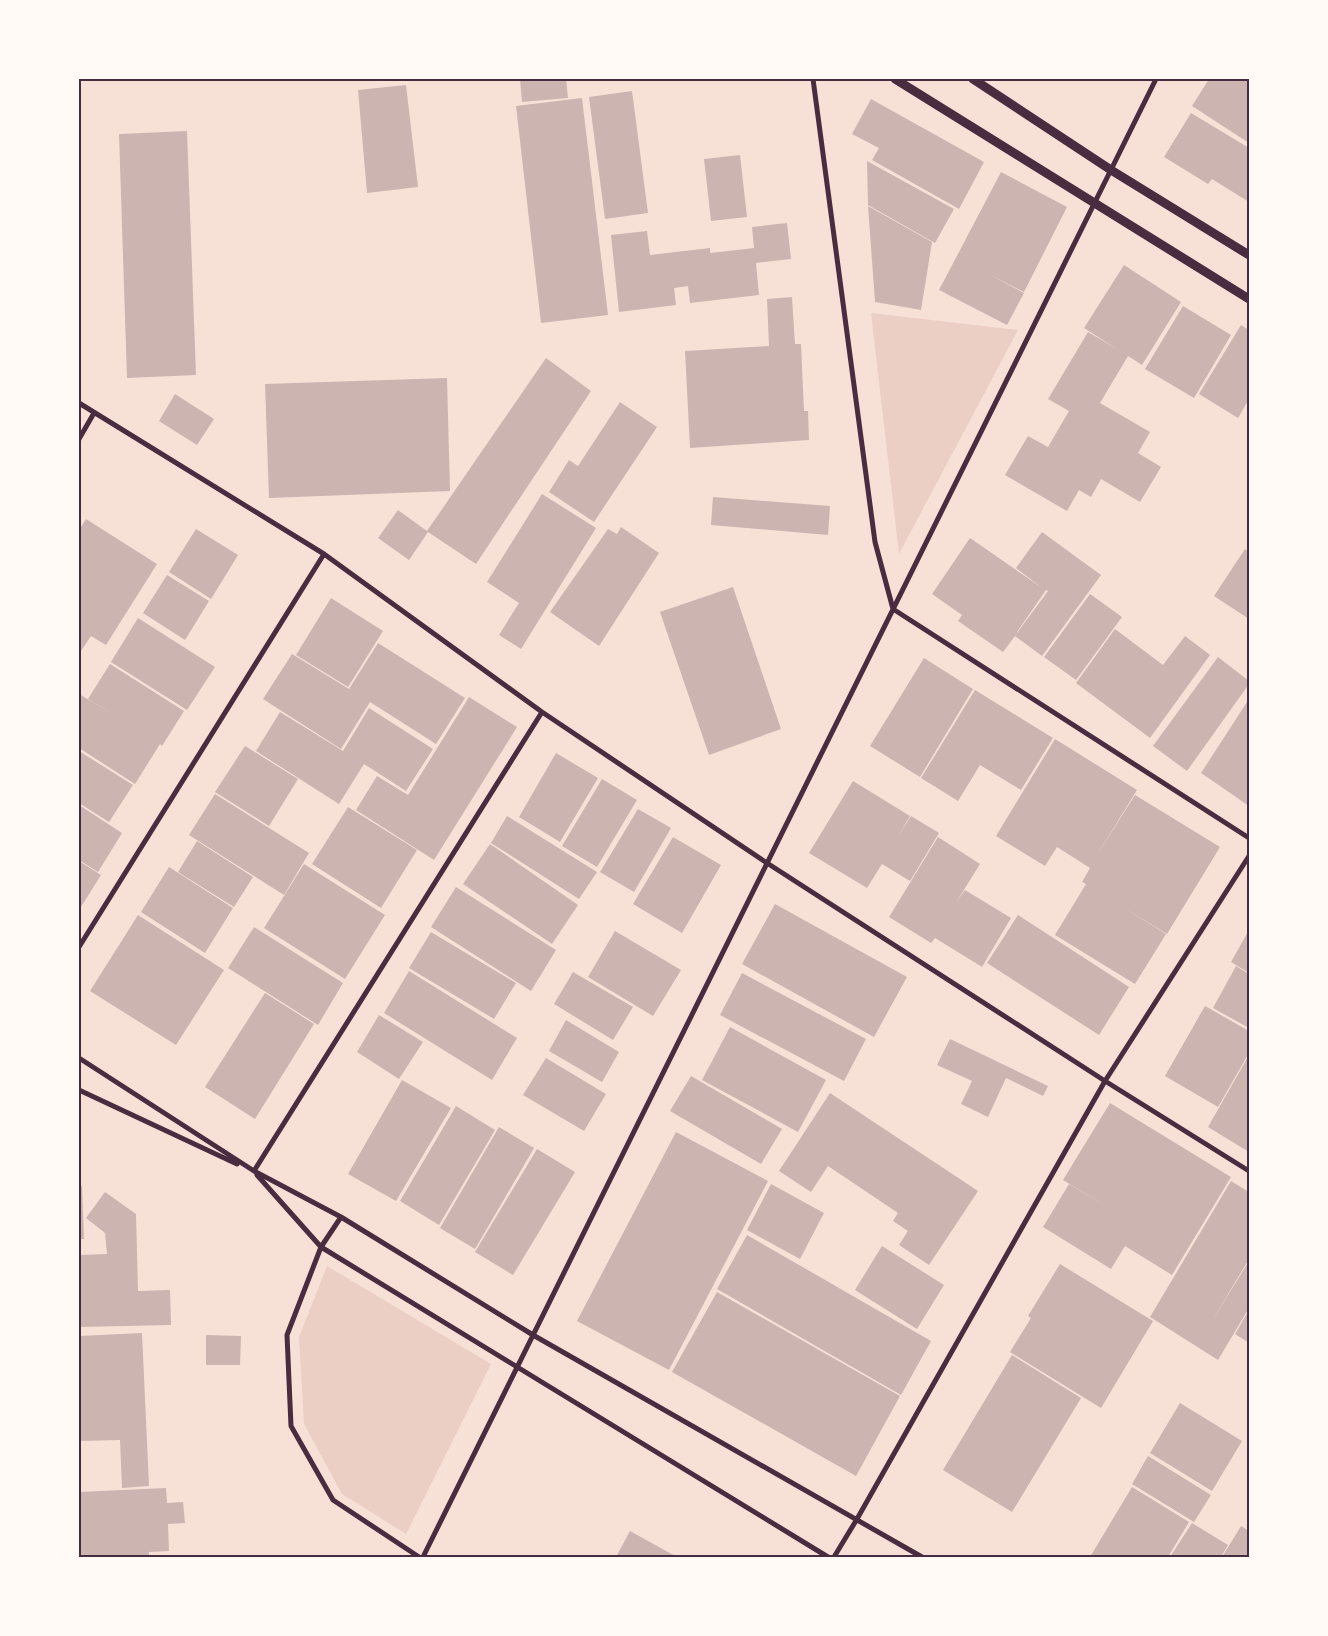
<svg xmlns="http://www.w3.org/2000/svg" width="1328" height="1636" font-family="'Crimson Pro',serif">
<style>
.green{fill:#ebcfc5}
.building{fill:#ccb4b1;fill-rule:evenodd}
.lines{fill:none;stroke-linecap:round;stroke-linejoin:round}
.minor{stroke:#4a2c40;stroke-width:5}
.tertiary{stroke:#4a2c40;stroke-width:9}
.neatline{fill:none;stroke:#4a2c40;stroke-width:2}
</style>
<rect width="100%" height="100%" fill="#f7e1d7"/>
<path class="green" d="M871,313l147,17 -119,224z
M327,1266l164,98 -85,170 -64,-40 -38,-70 -5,-87z"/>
<path class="building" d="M520,79h46l2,19 -46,4z
M1209,79h40v64l-57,-37z
M406,85l12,102 -51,6 -9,-103z
M632,91l16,122 -43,6 -16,-122z
M582,98l26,217 -67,8 -25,-217z
M871,99l113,63 -25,47 -87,-49 7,-12 -27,-14z
M1191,113l58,35v54l-37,-23 -4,5 -44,-27z
M187,131l9,244 -69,3 -8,-244z
M740,155l7,62 -36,4 -7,-62z
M867,161l87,48 -19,34 -67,-38z
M1001,172l66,35 -43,85 -35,-18 35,19 -17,32 -68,-35z
M868,206l64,36 -11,68 -46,-8z
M787,223l4,36 -35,4 3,32 -69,8 -2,-17 -14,2 2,17 -57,7 -8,-77 36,-4 3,24 60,-7v5l44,-5 -2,-21z
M1124,265l57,37 -39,63 -14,-9 -28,47 50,29 -12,21 23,14 -21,35 -39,-23 -10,18 -12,-7 -12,21 -62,-36 23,-39 20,11 21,-36 -21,-12 40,-67 29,17 -33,-21z
M792,297l3,47h6l3,67h4l1,29 -119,8 -5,-97 84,-5 -2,-47z
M1183,306l48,29 -37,63 -49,-29z
M1241,325l8,5v69l-11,19 -39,-24z
M546,358l45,33 -115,173 -48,-32 -19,28 -31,-22 20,-28 29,21z
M447,378l3,113 -181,7 -4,-114z
M175,394l39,25 -17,26 -38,-24z
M620,402l37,25 -63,95 -45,-30 20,-32 9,6z
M542,494l54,34 -75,121 -22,-14 20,-32 -32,-21z
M713,497l117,9 -2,29 -117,-10z
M86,519l71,45 -51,81 -15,-9 -12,18v-124z
M621,527l38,26 -60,93 -49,-34 58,-83 9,5z
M196,529l42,26 -27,44 -42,-27z
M1042,532l59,43 -59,81 -27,-20 -12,16 -45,-31 4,-6 -30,-21 38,-56 72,50 -26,-20zM1046,590l2,1 -31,42v-1z
M1245,549l4,3v67l-35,-23z
M167,575l42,26 -24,39 -42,-27z
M733,587l48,142 -72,26 -49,-143z
M1090,594l32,23 -46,63 -32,-23z
M331,598l52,33 -35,56 -52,-32z
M138,618l77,49 -28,43 -76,-48z
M1115,629l48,36 22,-29 25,19 -60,83 -74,-55z
M378,643l87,55 -29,46 -66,-42 -29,47 -78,-50 29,-45 57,35z
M1218,657l31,24v3l-62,87 -34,-25z
M924,658l49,31 -53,88 -50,-31z
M110,664l74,47 -22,35 -2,-2 -25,40 -56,-36v-54l35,21 -26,-16z
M975,690l78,48 -32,52 -41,-25 -22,36 -37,-23z
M469,697l48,30 -83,133 -78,-50 21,-34 31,19z
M1249,699v107l-48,-33z
M369,708l64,41 -27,42 -42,-27 -25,40 -83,-53 24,-39 63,39z
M1055,739l82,51 -42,68 40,-63 85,52 -53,87 -46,-28 45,28 -31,50 -80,-49 31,-51 -4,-2 8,-14 -33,-21 -12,19 -49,-30z
M245,746l53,33 -29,47 -54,-34z
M79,751l54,34 -24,37 -30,-19z
M556,753l42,25 -38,64 -41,-25z
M602,779l35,21 -40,67 -35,-21z
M853,781l57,35 -13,22 14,-22 28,17 -29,48 -28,-17 -15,24 -58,-35z
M215,794l94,59 -25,42 -95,-60z
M79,805l43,28 -24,39 -19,-12z
M348,807l69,43 -36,58 -69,-44z
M638,809l33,19 -37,64 -34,-20z
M507,816l90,56 -18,27 -88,-56z
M673,837l48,28 -39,68 -49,-29z
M938,837l42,27 -23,37 8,-11 46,28 -29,49 -47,-29 -4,5 -42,-26z
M197,841l56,36 -19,30 -56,-35z
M490,844l88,61 -26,39 -89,-60z
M79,861l22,14 -22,35z
M304,864l81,51 -40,64 -81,-51z
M169,867l64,41 -28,45 -64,-41z
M456,887l100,63 -25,41 -100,-64z
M775,904l132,73 -33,60 -132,-73z
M138,915l86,55 -48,75 -86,-54z
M1018,915l111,72 -30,48 -112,-72z
M254,927l89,56 -25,42 -90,-57z
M1249,930v43l-18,-11z
M615,931l66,39 -28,46 -65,-39z
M431,932l85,51 -22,36 -85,-51z
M1236,966l13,8v54l-36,-20z
M409,971l108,67 -25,42 -108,-67z
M573,972l60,35 -20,33 -59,-36z
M742,973l124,66 -22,42 -124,-66z
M265,993l49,31 -59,95 -50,-32z
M1205,1006l44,25v22l-31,54 -53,-31z
M379,1015l44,27 -24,37 -42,-27z
M566,1020l53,32 -17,30 -53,-31z
M730,1027l96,53 -28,52 -96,-52z
M950,1039l98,47 -5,10 -37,-18 -18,39 -27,-13 11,-23 -35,-16z
M1249,1055v97l-41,-25z
M546,1058l60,36 -22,37 -61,-36z
M691,1076l91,53 -21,35 -91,-53z
M402,1080l49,28 -55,93 -48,-27z
M830,1093l148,98 -49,74 -30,-20 9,-14 -15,-10 5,-8 -70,-47 -17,26 -32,-21z
M1110,1103l121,74 -59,98 -47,-29 -14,23 -68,-42 26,-43 37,22 -43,-26z
M456,1106l39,24 -56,95 -39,-24z
M499,1127l35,21 -59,101 -35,-21z
M676,1132l92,49 -99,189 -92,-49z
M537,1149l38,23 -62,103 -38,-23z
M1231,1181l18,11v67l-37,62 37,-60v47l-31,52 -68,-43z
M771,1184l53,29 -24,46 -53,-29z
M79,1186h3l2,53h-5z
M105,1192l31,22 2,77 32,-1 1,35 -92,2v-72l28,-1 -2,-21 -19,-15z
M747,1235l184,106 -30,54 -184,-106z
M882,1246l62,39 -27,44 -62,-39z
M1060,1264l93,57 -52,87 -91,-56 21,-34 -3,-2z
M717,1292l183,104 -44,80 -184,-104z
M1249,1310v33l-14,-9z
M142,1333l7,153 -27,2 -2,-48 -41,1v-105z
M206,1335l35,1 -1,29h-34z
M1012,1355l69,43 -69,114 -69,-42z
M1180,1403l62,38 -30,50 -62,-38z
M1148,1456l63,39 -17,27 -62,-38z
M1132,1487l57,35 -21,35h-78z
M166,1488l1,15 16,-1 2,21 -17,1 1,27 -20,1v5h-70v-65z
M1192,1523l36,22 -7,12h-51z
M1241,1526l8,5v26h-27z
M630,1531l47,26h-61z"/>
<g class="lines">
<path class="minor" d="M813,79l62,463 18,67 356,229
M79,403l245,151 218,158 225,151 338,218 144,90
M79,439l15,-26
M79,947l245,-393
M79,1058l175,113 87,46 192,118 389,222
M79,1090l158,74
M254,1171l288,-459
M257,1175l64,72 507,310
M341,1217l-20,30 -34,88 4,91 42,74 86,57
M423,1557l733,-1478
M834,1557l23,-38 248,-438 144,-225"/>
<path class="tertiary" d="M895,79l354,220
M973,79l138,91 138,85"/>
</g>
<rect width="1328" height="1636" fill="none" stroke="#fffaf5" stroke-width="160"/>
<rect x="80" y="80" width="1168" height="1476" class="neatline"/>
</svg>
